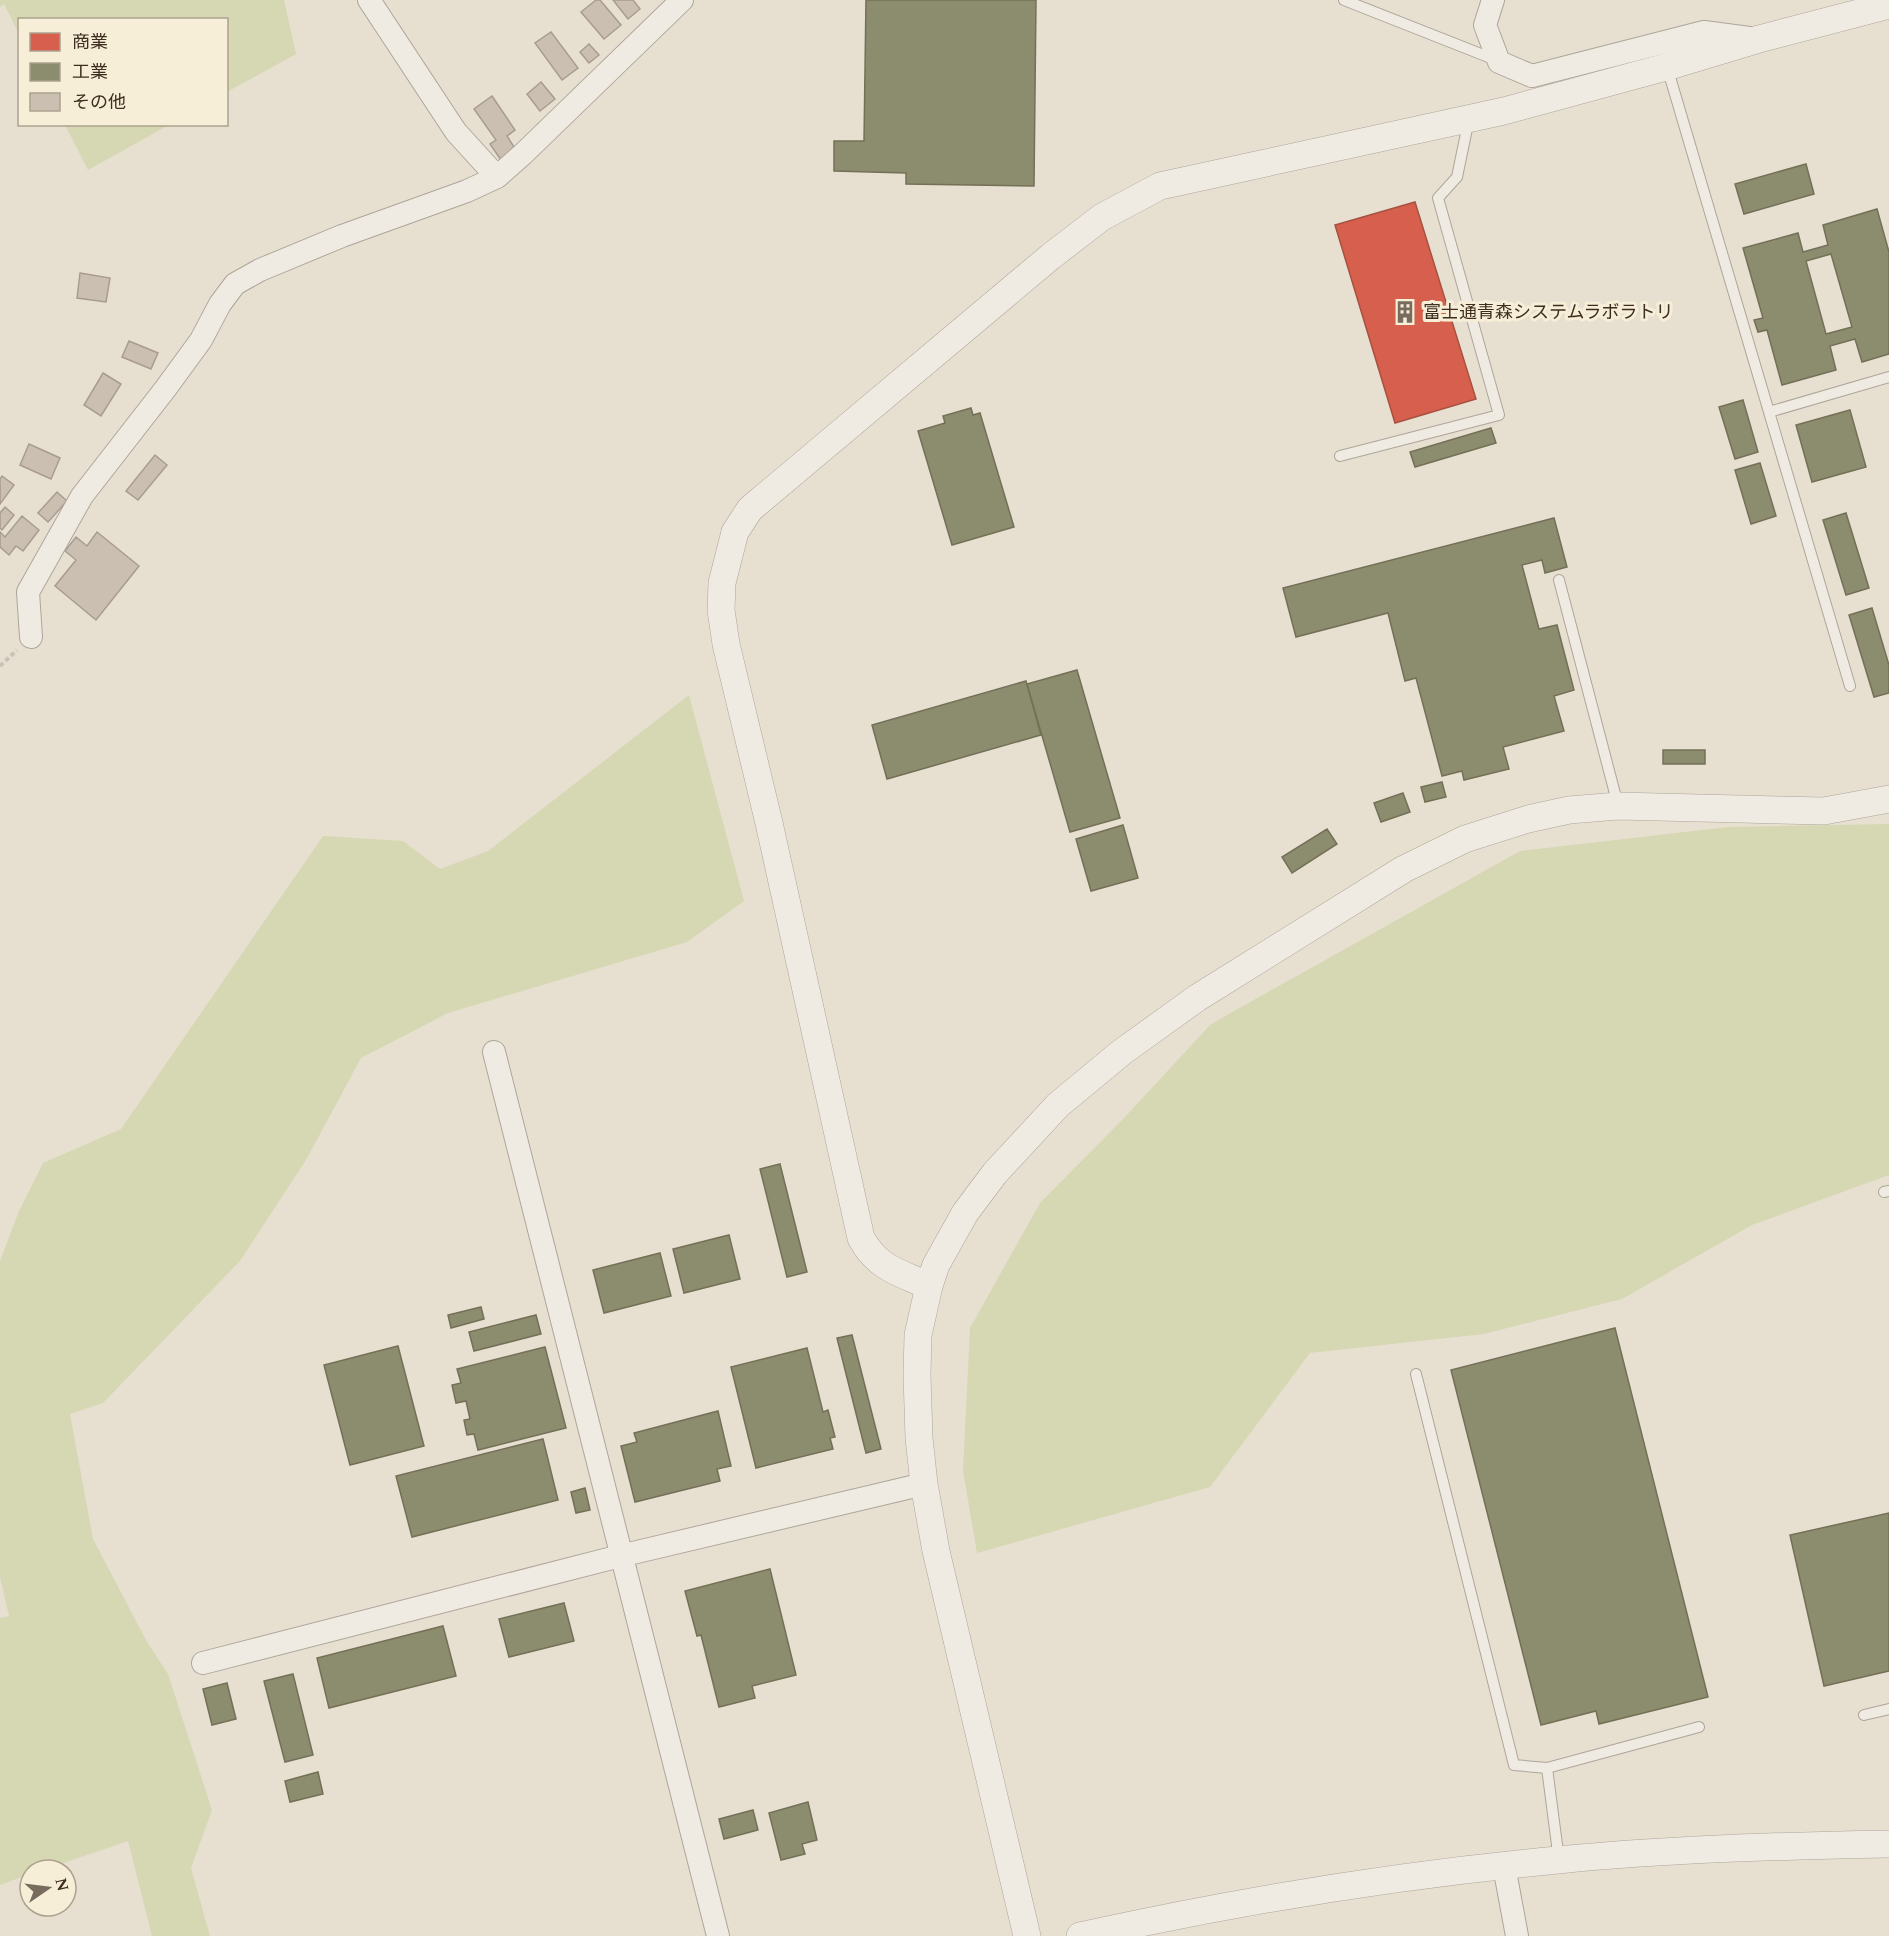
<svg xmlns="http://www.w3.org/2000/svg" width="1889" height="1936" font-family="Spectral,'Noto Sans JP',serif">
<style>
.green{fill:#d6d7b3}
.shops{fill:#d6604d;stroke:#a85140;stroke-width:1.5}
.industry{fill:#8c8c6e;stroke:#747057;stroke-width:1.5;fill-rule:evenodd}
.building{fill:#cbbfb2;stroke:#a89c90;stroke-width:1.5}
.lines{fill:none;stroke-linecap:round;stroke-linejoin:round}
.service-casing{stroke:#ada599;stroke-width:12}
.minor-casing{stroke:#ada599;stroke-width:24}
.tertiary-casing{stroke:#ada599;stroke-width:28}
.path{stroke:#c8c2b9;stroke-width:4;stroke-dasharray:4.5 3;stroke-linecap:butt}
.service{stroke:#efebe3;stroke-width:10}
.minor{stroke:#efebe3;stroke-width:22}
.tertiary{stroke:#efebe3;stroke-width:27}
.labels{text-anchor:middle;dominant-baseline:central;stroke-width:6;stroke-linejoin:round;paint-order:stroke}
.poi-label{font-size:18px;fill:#3d2e20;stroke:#f7eed8;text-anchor:start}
</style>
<rect width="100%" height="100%" fill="#e7e0d1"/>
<path class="green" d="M0,0h284l12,54 -69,38 -1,-72h-206l-1,14 -15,-30 -4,3z
M65,125h104l-81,45z
M689,695l55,206 -57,41 -239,71 -87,45 -55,102 -66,101 -137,142 -33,11 23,125 54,103 21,32 44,136 -21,58 19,68h-58l-24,-95 -85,29h-13v4l-30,11v-267l9,-2 -9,-39v-316l19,-50 24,-48 78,-34 202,-293 80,5 37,28 48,-18z
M1889,824v351l-137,50 -130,74 -138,35 -174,19 -100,134 -233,66 -14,-82 7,-143 70,-125 84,-85 87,-94 309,-173 208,-24z"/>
<path class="shops" d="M1415,202l61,197 -81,24 -60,-198z"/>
<path class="industry" d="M866,0h170l-2,186 -128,-2v-11l-72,-2v-30h30z
M1806,164l8,30 -70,20 -9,-30z
M1877,209l12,43v102l-27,8 -7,-23 -25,7 6,24 -54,15 -15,-55 -9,2 -4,-12 9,-2 -20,-70 55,-15 5,19 25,-7 -5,-20zM1831,254l21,73 -26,7 -20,-73z
M1743,400l15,52 -23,7 -16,-52z
M971,408l2,7 7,-2 34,114 -62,18 -34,-114 27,-8 -2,-7z
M1850,410l16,57 -54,15 -16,-57z
M1491,428l5,15 -81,24 -5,-15z
M1760,463l16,53 -25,8 -16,-54z
M1846,513l23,75 -23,7 -23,-75z
M1554,518l13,49 -22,6 -3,-13 -20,5 17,64 18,-4 17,65 -20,6 10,35 -61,16 6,22 -45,11 -2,-9 -20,5 -26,-98 -11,3 -17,-68 -92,24 -13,-49z
M1872,608l17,57v28l-15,4 -25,-82z
M1077,670l43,148 -50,14 -43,-148z
M1026,681l15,54 -154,44 -15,-54z
M1663,750h42v14h-42z
M1442,782l4,15 -21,5 -4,-15z
M1403,793l7,19 -29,10 -7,-19z
M1123,825l15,53 -47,13 -15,-52z
M1327,829l10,15 -45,29 -10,-16z
M780,1164l27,108 -20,5 -27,-108z
M729,1235l11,44 -56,14 -11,-44z
M660,1253l11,43 -67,17 -11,-43z
M481,1307l3,12 -33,9 -3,-13z
M536,1315l5,19 -67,17 -5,-19z
M1615,1328l93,369 -109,27 -3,-13 -55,14 -90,-355z
M852,1335l29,114 -15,4 -29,-115z
M398,1346l26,100 -74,19 -26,-100z
M545,1347l21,81 -88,22 -4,-16 -7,1 -3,-15 6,-1 -4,-18 -10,2 -4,-18 9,-2 -4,-14z
M807,1348l16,64 5,-2 7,27 -5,1 3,11 -77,19 -25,-101z
M718,1411l13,55 -14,3 3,12 -85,21 -14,-56 16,-4 -3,-9z
M543,1439l15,61 -146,37 -16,-61z
M585,1488l5,22 -14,3 -5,-21z
M1889,1513v158l-65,15 -34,-151z
M770,1569l26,106 -44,11 3,12 -36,9 -18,-72 -4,1 -12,-45z
M564,1603l10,38 -65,16 -10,-38z
M443,1626l13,50 -127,32 -12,-50z
M293,1674l20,81 -28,7 -21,-81z
M227,1683l9,36 -24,6 -9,-36z
M318,1772l5,22 -33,8 -5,-21z
M808,1802l9,38 -15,4 3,10 -24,6 -12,-47z
M753,1810l5,20 -34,9 -5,-20z"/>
<path class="building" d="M596,0h4l21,25 -17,14 -23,-27z
M613,0h20l7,9 -12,10z
M551,32l27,36 -16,12 -27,-37z
M589,44l10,11 -10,8 -9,-11z
M541,82l14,17 -15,12 -13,-17z
M492,96l23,34 -8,6 9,14 -15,10 -11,-16 6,-4 -22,-31z
M80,273l30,5 -4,24 -29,-4z
M129,341l29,12 -7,16 -29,-12z
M103,373l18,11 -20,32 -17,-11z
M29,444l31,14 -9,21 -31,-14z
M155,455l12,10 -29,35 -12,-9z
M2,476l12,9 -14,19v-25z
M57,492l10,9 -19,21 -10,-9z
M5,507l9,8 -12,15 -2,-2v-15z
M22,516l17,14 -16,21 -7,-5 -7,9 -9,-8v-15l5,5z
M97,532l42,34 -43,54 -41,-34 21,-26 -11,-9 11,-14 11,9z"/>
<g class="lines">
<g class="service-casing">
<path id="service" d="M1344,0l152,60
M1667,67l183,619
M1769,412l120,-35
M1340,456l159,-41 -61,-217 19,-21 12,-58
M1559,580l59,225
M1884,1192l5,-1
M1416,1374l98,391 33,3 152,-41
M1864,1715l25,-6
M1547,1768l12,92"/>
</g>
<g class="minor-casing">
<path id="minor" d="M369,0l87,132 41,45
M1493,0l-8,25 14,37 33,14 172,-44 53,7
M31,637l-3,-45 54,-96 84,-108 35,-48 19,-36 15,-20 25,-14 82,-34 125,-45 30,-14 26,-23 159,-154
M494,1052l224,884
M203,1663l417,-107 304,-72
M1504,1866l13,70"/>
</g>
<g class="tertiary-casing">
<path id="tertiary" d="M929,1286c-30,-14 -51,-17 -68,-48l-92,-415 -43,-179 -5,-34 1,-27 13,-51 15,-23 300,-252 52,-40 58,-31 344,-75 162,-44 93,-28 130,-34
M1027,1936l-91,-385 -12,-67 -5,-46 -2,-63 1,-40 11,-49 7,-21 29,-52 30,-40 63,-68 64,-53 75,-54 207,-129 61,-30 63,-20 41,-9 49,-4 206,5 65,-12
M1080,1936c158,-35 317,-61 478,-76 110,-11 221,-14 331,-16"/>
</g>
<path class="path" d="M0,666l17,-16"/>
<use href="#service" class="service"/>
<use href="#minor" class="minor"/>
<use href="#tertiary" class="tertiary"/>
</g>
<defs>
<g id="building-bare" transform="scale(1.8)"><path d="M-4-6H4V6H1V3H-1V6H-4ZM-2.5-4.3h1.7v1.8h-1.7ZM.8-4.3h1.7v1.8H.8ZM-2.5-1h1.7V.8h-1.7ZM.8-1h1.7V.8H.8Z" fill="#786c5e" stroke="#f7eed8" stroke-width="2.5" paint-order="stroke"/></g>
</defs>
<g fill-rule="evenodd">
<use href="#building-bare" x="1405" y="312"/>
</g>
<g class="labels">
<g class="poi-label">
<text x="1423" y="312">富士通青森システムラボラトリ</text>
</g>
</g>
<rect x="18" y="18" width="210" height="108" fill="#f7eed8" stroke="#ada18e" stroke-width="1.5"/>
<rect x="30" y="33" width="30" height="18" fill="#d6604d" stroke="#ada18e" stroke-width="1.5"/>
<text x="72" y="48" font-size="18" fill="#3d2e20">商業</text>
<rect x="30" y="63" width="30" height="18" fill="#8c8c6e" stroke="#ada18e" stroke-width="1.5"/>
<text x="72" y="78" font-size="18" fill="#3d2e20">工業</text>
<rect x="30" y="93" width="30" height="18" fill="#cbbfb2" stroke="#ada18e" stroke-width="1.5"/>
<text x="72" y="108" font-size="18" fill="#3d2e20">その他</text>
<g transform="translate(48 1888) rotate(76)"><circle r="28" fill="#f7eed8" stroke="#ada18e" stroke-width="1.5"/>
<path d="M0-4.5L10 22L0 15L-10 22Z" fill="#786c5e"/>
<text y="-9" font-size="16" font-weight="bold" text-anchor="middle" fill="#3d2e20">N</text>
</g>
</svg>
